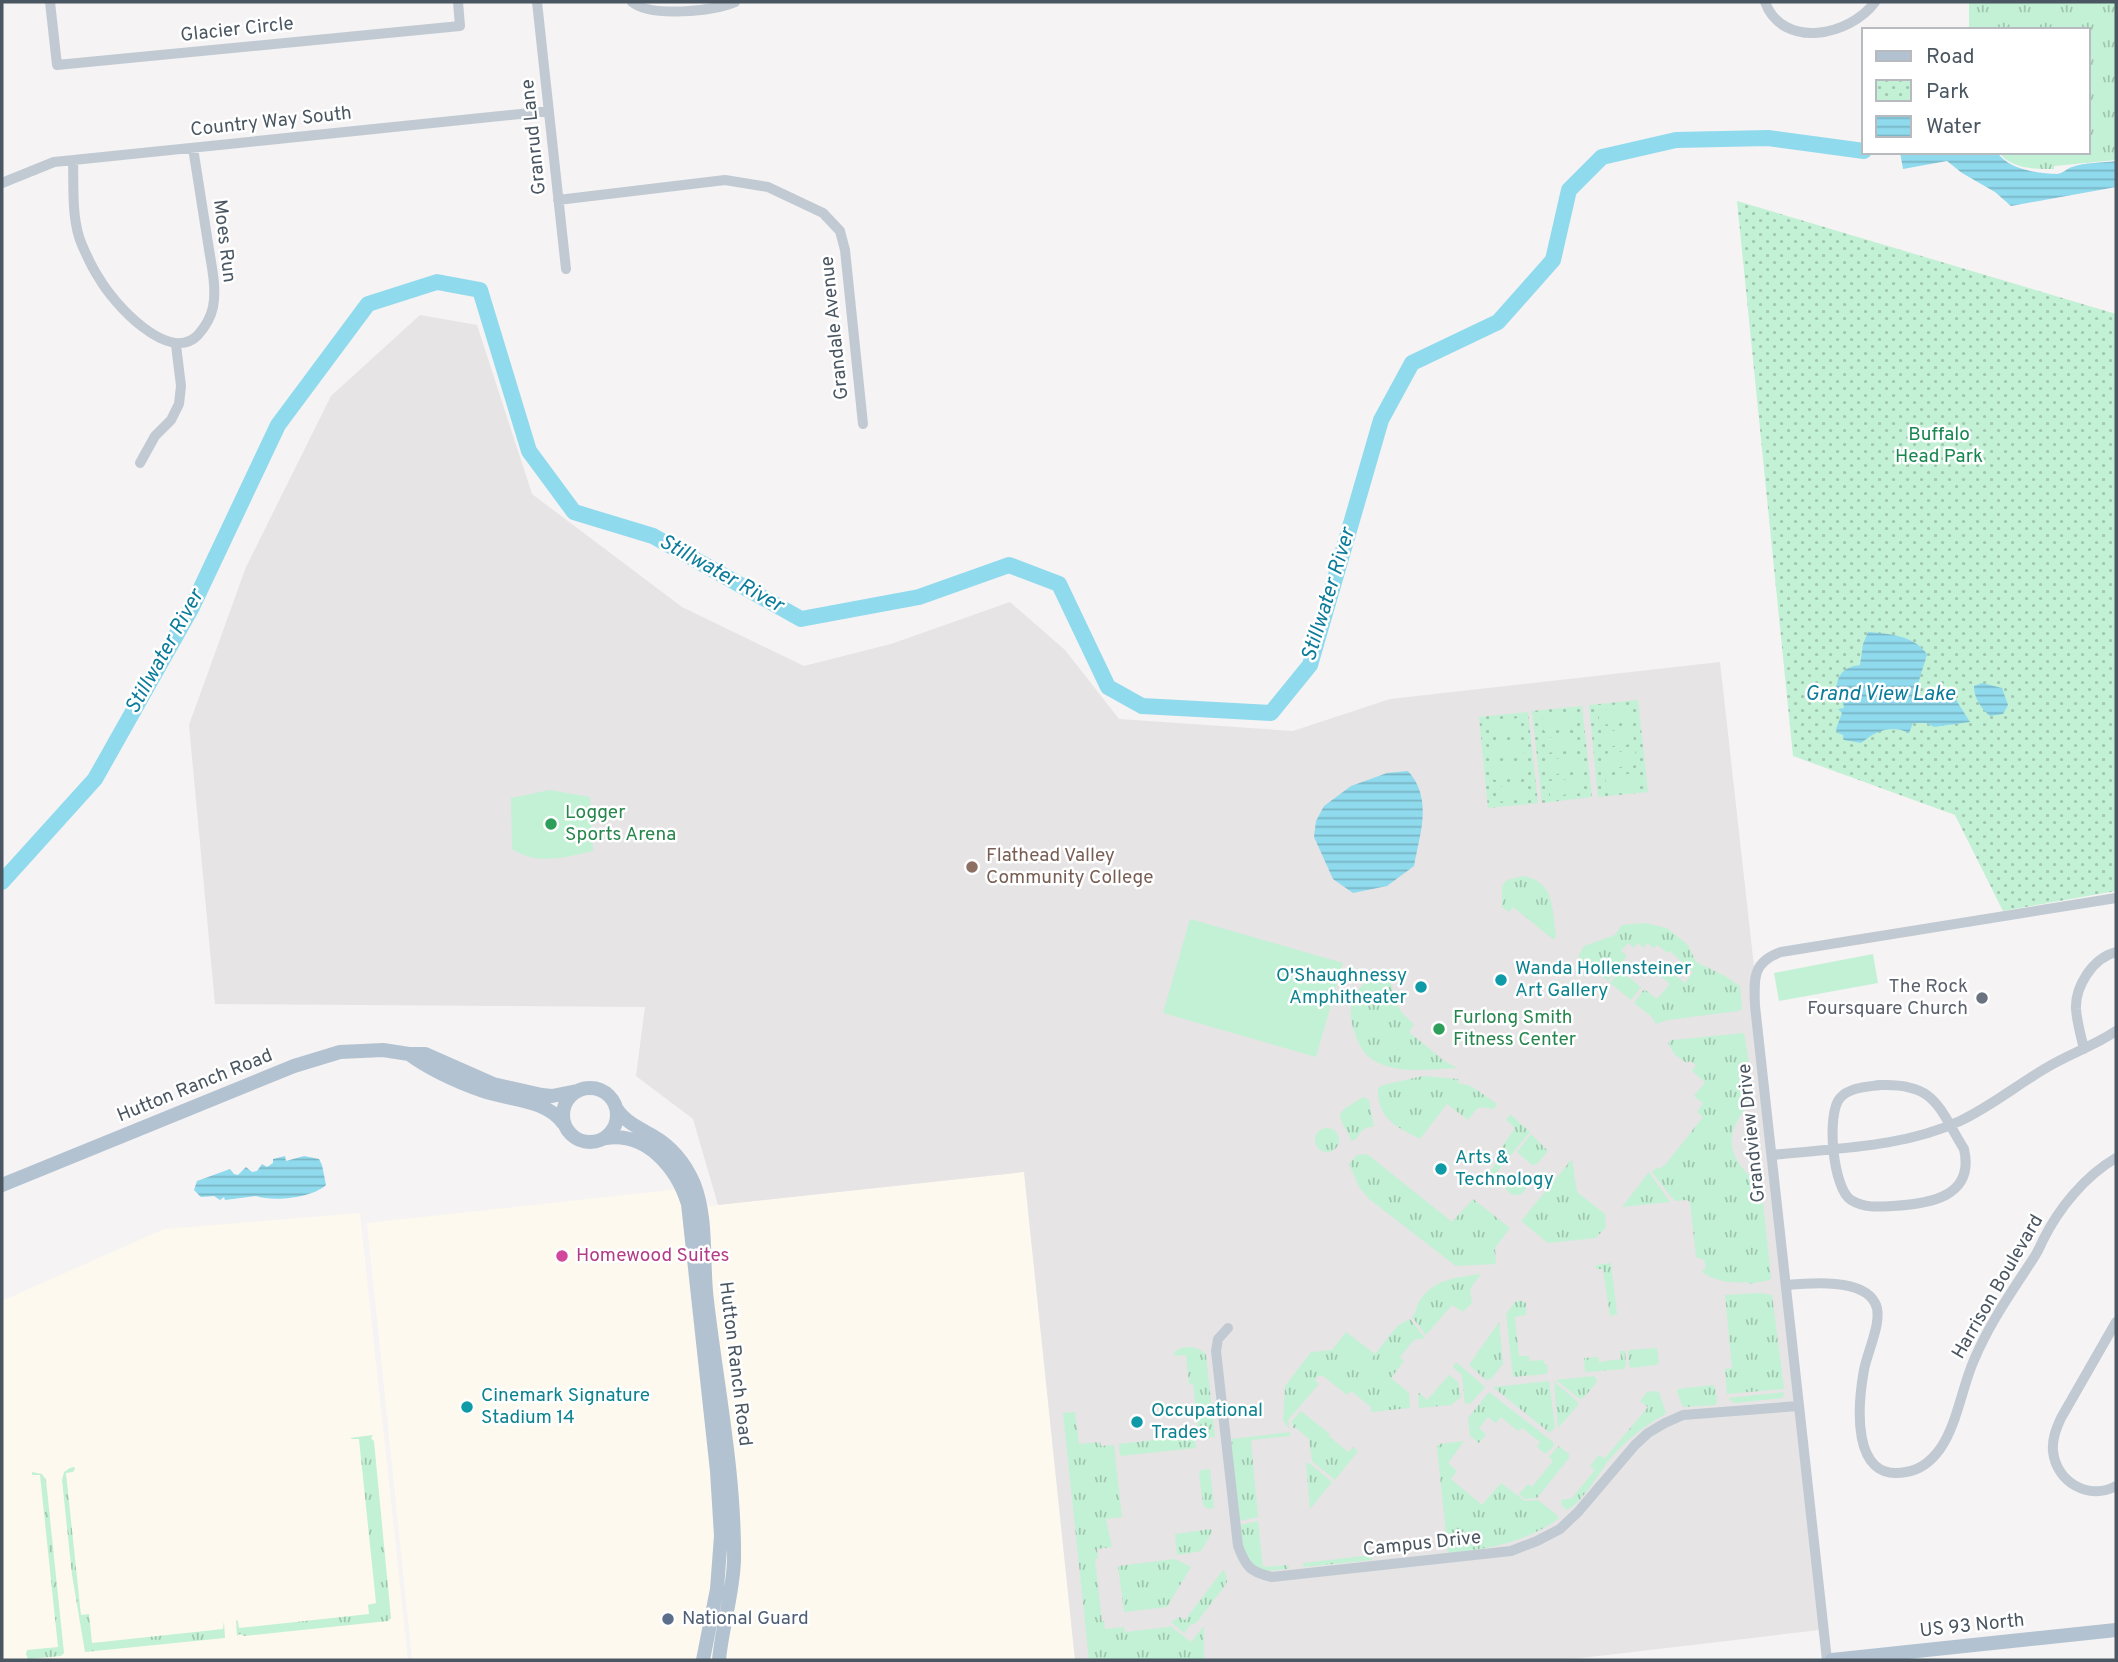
<svg xmlns="http://www.w3.org/2000/svg" width="2118" height="1662" font-family="Overpass,sans-serif">
<style>
.commercial{fill:#fdf9ef}
.education{fill:#e6e4e5}
.grass{fill:url(#grass-tufts)}
.park{fill:url(#park-dots)}
.garden{fill:#c3f1d5}
.water{fill:url(#water-rules)}
.lines{fill:none;stroke-linecap:round;stroke-linejoin:round}
.river{stroke:#90daee;stroke-width:16}
.minor{stroke:#c1cad2;stroke-width:10}
.major{stroke:#b3c2d1;stroke-width:14}
.leisure-dot{fill:#2e9e5b;stroke:#fff;stroke-width:2.5}
.education-dot{fill:#8d6e63;stroke:#fff;stroke-width:2.5}
.culture-dot{fill:#0f9aa8;stroke:#fff;stroke-width:2.5}
.worship-dot{fill:#6b7280;stroke:#fff;stroke-width:2.5}
.hotel-dot{fill:#d1479c;stroke:#fff;stroke-width:2.5}
.service-dot{fill:#5c6f8a;stroke:#fff;stroke-width:2.5}
.labels{text-anchor:middle;dominant-baseline:central;stroke-width:5;stroke-linejoin:round;paint-order:stroke}
.street-label{font-size:19px;fill:#4a5661;stroke:#fff}
.park-label{font-size:19px;fill:#17864f;stroke:#fff}
.leisure-label{font-size:19px;fill:#27864d;stroke:#fff;text-anchor:start}
.education-label{font-size:19px;fill:#785e54;stroke:#fff;text-anchor:start}
.culture-label{font-size:19px;fill:#0d838f;stroke:#fff;text-anchor:start}
.worship-label{font-size:19px;fill:#5b616d;stroke:#fff;text-anchor:end}
.hotel-label{font-size:19px;fill:#b23c85;stroke:#fff;text-anchor:start}
.service-label{font-size:19px;fill:#4e5e75;stroke:#fff;text-anchor:start}
.water-label{font-size:21px;font-style:italic;fill:#0c7c9b;stroke:#fff}
</style>
<defs>
<pattern id="grass-tufts" width="24" height="20" patternUnits="userSpaceOnUse" patternTransform="scale(1.75)"><rect width="24" height="20" fill="#c3f1d5"/><path d="M3 7l-1-3M5 7V3M7 7l1-3M15 17l-1-3M17 17v-4M19 17l1-3" fill="none" stroke="#a0c6b0"/></pattern>
<pattern id="park-dots" width="8" height="8" patternUnits="userSpaceOnUse" patternTransform="scale(1.75)"><rect width="8" height="8" fill="#c3f1d5"/><path d="M2 2h.1M6 6h.1" fill="none" stroke="#a0c6b0" stroke-width="1.8" stroke-linecap="round"/></pattern>
<pattern id="water-rules" width="6" height="5" patternUnits="userSpaceOnUse" patternTransform="scale(1.75)"><rect width="6" height="5" fill="#90daee"/><path d="M0 2.5h6" fill="none" stroke="#78b4c4"/></pattern>
</defs>
<rect width="100%" height="100%" fill="#f5f3f3"/>
<path class="commercial" d="M1024,1172l51,488h-663l-45,-437 331,-36 7,17 4,2z
M360,1213l48,447h-406v-359l162,-72z"/>
<path class="education" d="M420,315l57,10 55,169 150,113 122,59 87,-22 119,-42 55,48 54,69 174,12 97,-32 330,-37 108,967 -264,31h-489l-51,-488 -306,33 -25,-86 -57,-43 9,-69 -430,-3 -26,-279 57,-158 85,-171z"/>
<path class="grass" d="M1969,2h147v158l-62,6v3c-19,0 -44,0 -55,-17h89v-122h-119z
M1523,876c32,5 29,33 33,59l-2,5 -41,-33 -4,5 -7,-5v-21l5,-6z
M1645,923l22,5 21,17 8,17 29,14 15,10 2,23 -4,2 -70,9 -12,4 -4,-7 -18,-14 10,-14 13,10 13,-15 -12,-10 6,-7 21,16 8,-11 -23,-21 -2,2 -11,-8 -3,3 -7,-5 -3,5 -6,-5 -4,5 -6,-5 -7,8 6,5 -19,25 -30,-24 6,-11 31,-11 7,-10z
M1391,969c0,26 3,39 23,55l-5,8 34,28 14,8c-28,1 -59,7 -84,-8 -14,-8 -24,-37 -22,-52 3,-18 21,-38 40,-39z
M1621,971l20,16 -10,13 -21,-17z
M1744,1033c3,19 8,41 6,60 -3,23 -25,31 -16,61 5,15 21,24 28,39l9,84 -1,3 -22,4 -1,-2c-16,1 -31,0 -45,-10l4,-5 -2,-7 -8,-3 -6,-55 -3,-2 -11,1 -4,-3 -20,-26 5,-5 2,2 6,-4 38,-48 -6,-5 6,-9 -9,-7 11,-14 -13,-11 4,-6 -6,-4 -3,2 -12,-8 -7,-12 4,-3z
M1423,1076l35,3v4l13,3 26,18 -3,5c-17,-3 -16,-3 -26,11l-21,-16 -27,35c-23,-12 -43,-20 -42,-51l5,-3z
M1363,1097l6,3 5,27c-7,-1 -14,4 -18,12l-5,2c-2,-10 -11,-17 -11,-27l4,-5z
M1510,1114l20,18 -45,54 -4,-3 21,-28 -3,-4 16,-23 -9,-8z
M1315 1140a12 12 0 1 1 24 0a12 12 0 1 1-24 0Z
M1531,1134l17,17 -11,13 -5,1 -15,-13z
M1367,1154l85,68 21,-23 37,29 -15,20 1,16 -40,2 -87,-67 -10,-12 -10,-23 8,-9z
M1572,1159l5,33 28,22 1,13 -10,11 -48,5 -27,-22z
M1649,1172l21,30 -48,5z
M1505 1184a11 11 0 1 1 22 0a11 11 0 1 1-22 0Z
M1611,1263l6,51 -7,2 -7,-47h-6l-2,-2 2,-2z
M1481,1274l-11,15 2,14 -9,9 -11,-7 -26,30 -14,-18c5,-5 4,-10 7,-15 13,-23 40,-25 62,-28z
M1760,1293l12,2 12,94 -57,5 -2,-25 7,-1 -7,-73z
M1516,1301h7l3,2v12l-11,2 4,39h10l1,5 14,-1v4h3l1,7 -2,3 -33,3 -7,-63z
M1410,1319l15,19 -11,2 -14,17 4,4 -13,17 18,15 1,15 -39,4v-5l-20,-16 -4,4 -24,-19h-5l-3,4 4,4 -31,36 1,9 -6,-9 2,-34 26,-34 21,-2 28,23 38,-48z
M1499,1322l4,42 -12,15 -5,1 -17,-15z
M1188,1347c8,0 13,2 18,8l9,82 -16,2 -6,-55h-4l-3,-29 -12,1c1,-8 7,-8 14,-9z
M1657,1348l2,14 -3,3 -25,3 -2,-2 -1,-14 1,-2z
M1620,1351h5l1,14 -2,4 -39,3 -1,-14 14,-1 1,5 22,-3z
M1456,1362l29,25 -14,16 -6,1 -3,-29 -9,-8z
M1449,1375l9,7 3,15 -10,8 -32,3 -1,-16 9,8z
M1593,1376l3,2 1,4 -14,16 -3,1 -24,-19z
M1549,1381l6,46 -5,6 -57,-46z
M1554,1382l23,19 1,4 -20,23z
M1712,1385l3,2 2,15 -2,3 -32,2 -6,-15 1,-3z
M1656,1391l3,1 7,21 -2,2c-22,12 -39,26 -55,45 -11,14 -27,43 -42,50l-6,-5v-5l11,-2 23,-28 -5,-4 9,-11 6,3 43,-51 -8,-6 7,-9z
M1489,1392l64,50 1,4 -9,8 -8,-7 3,-5 -18,-14 -4,3 -17,-14 -5,6 -8,-6 -9,11 7,6 -7,9 -9,-7 -2,-18z
M1784,1392l-1,6 -49,5 -6,-5z
M1301,1411l29,23 -1,2 19,16 5,-5 5,4 -23,29 -23,-19 -3,-22 -13,-11h-3l-1,-7z
M1075,1412l4,32 21,-2 1,4 13,-1 8,72 -16,2 6,28 -15,2 1,10h-3l7,62h2l1,8 19,-2 1,5 44,-5v-2l22,17 13,-16v34h-115l-26,-247z
M1194,1432l2,16 -76,8 -1,-12 52,-6v-4z
M1290,1432v4l-39,4 7,77 -19,4 -8,-82z
M373,1435l-2,3 3,3 17,177 -3,3 -144,15 -4,-2 -3,2 -1,-16 2,1 1,7 130,-14 -1,-9 8,-2 -17,-164h-7l-2,-1z
M1464,1441l-16,22 9,8 -6,8 31,26 19,-22 24,18 13,-1 19,15 1,4c-37,25 -67,29 -110,34l-11,-106 2,-3z
M1558,1446l11,8v4l-32,40 -12,1 -6,-5 9,-10 4,3 21,-26 -4,-4z
M1306,1463h3l23,19 -22,27z
M70,1468l4,-1 1,2 -2,3 -7,1 15,142 8,-1 3,29 131,-14 1,-8 1,17 -140,14 -13,-77 -10,-95 2,-8z
M1210,1469l4,39 -7,1 -4,-4 -4,-32 2,-3z
M32,1472l10,2 4,6 18,173 -3,3 -33,3 -2,-5 1,-4 31,-3 -18,-172h-8z
M1258,1521l5,46 24,-2 2,2 -2,2 -21,2 -14,-6 -10,-18 -2,-22z
M1211,1529l1,3 -11,19 -24,4 -2,-21z
M1372,1555v5l-68,7 -2,-2 2,-2z
M1175,1559l16,8 -24,40 -43,5 -6,-46z
M1223,1570l3,3 1,9 -3,5 -28,36 -6,2 -6,8 -13,-11 9,-5 5,3z"/>
<path class="park" d="M1737,201l379,113v577l-113,20 -48,-96 -162,-59z
M1638,700l10,92 -50,5 -9,-92z
M1582,706l10,91 -50,6 -10,-92z
M1528,712l10,91 -50,5 -9,-91z"/>
<path class="garden" d="M1631,707l1,15 -32,3 -2,-15z
M1574,712l2,16 -32,3 -2,-15z
M1520,718l2,15 -32,3 -2,-15z
M1633,729l1,15 -32,3 -1,-15z
M1577,735l1,15 -32,3 -2,-15z
M1523,740l1,15 -32,3 -1,-15z
M1635,750l2,15 -33,4 -1,-15z
M1579,756l2,15 -33,4 -1,-15z
M1525,762l2,15 -33,3 -1,-15z
M1638,773l1,15 -32,3 -2,-15z
M1581,778l2,15 -33,3 -1,-15z
M1527,784l2,15 -32,3 -2,-15z
M550,790l40,7 3,54c-28,6 -55,15 -81,-2l-1,-51z
M1190,919l153,44 -27,94 -153,-44z
M1873,954l5,29 -99,18 -5,-28z
M1346,1332l29,22 -15,19 -28,-23z"/>
<path class="water" d="M1900,152h97c10,17 42,22 60,22 7,-1 9,-5 15,-7 13,-5 31,-4 44,-6v26l-105,19 -16,-14 -33,-19 -15,-12 -44,8z
M1868,632c22,2 45,3 59,22 -4,18 -12,28 -8,46l10,2 12,-10 11,-3 6,14 12,19 -36,5 -8,-4h-13l-4,10c-17,-9 -34,-2 -48,10l-17,-3 -1,-5 -5,-2 -2,-4 6,-16 -4,-4 6,-1 -1,-6 -13,-6 6,-5c1,-16 7,-24 24,-26l3,-21z
M1982,683l20,5 6,17 -5,9 -13,2c-9,-8 -16,-18 -16,-30z
M1408,771c25,28 12,62 6,95l-27,20 -34,7 -20,-14 -19,-42 2,-16 8,-15 27,-20 36,-13z
M285,1156l1,5 18,-5 15,3 3,6 4,20c-14,13 -52,17 -70,11l-31,4 -1,-3 -4,3 -6,-4 -13,1 -7,-7 3,-9 33,-12 4,5 4,1 8,-8 6,5 5,-1 5,-7 5,3 6,-4v-4z"/>
<g class="lines">
<path class="river" d="M2,882l93,-103 97,-172 86,-182 90,-121 69,-22 43,8 49,161 45,61 79,24 148,83 118,-22 90,-32 50,19 49,103 34,19 129,7 39,-48 71,-245 31,-57 86,-41 55,-62 16,-70 33,-33 74,-17 92,-2 96,13"/>
<path class="minor" d="M50,2l7,63 403,-39 -2,-24
M537,2l29,267
M632,2c19,16 81,9 103,0
M1765,2c18,48 85,34 110,0
M73,160c1,26 -2,60 9,85 5,11 10,23 17,33 14,25 70,87 99,57 7,-8 13,-18 15,-28 4,-20 -2,-43 -5,-64 -5,-32 -10,-63 -15,-95
M2,183l52,-21 495,-51
M558,200l167,-20 43,7 55,26 17,18 5,19 18,174
M140,463l15,-27 16,-16 8,-16 2,-18 -5,-41
M2084,1049c-3,-13 -7,-26 -8,-40 -1,-23 17,-51 40,-57
M1880,1085c56,-2 58,22 84,64 11,48 -35,55 -71,57 -15,1 -29,2 -42,-6 -18,-11 -25,-86 -11,-102 10,-11 26,-11 40,-13z
M1772,1155c62,-7 130,-7 188,-34 30,-14 57,-36 86,-53 23,-14 48,-22 70,-37
M1786,1285c23,-2 77,-7 89,18 9,16 -8,49 -11,67 -6,33 -14,113 42,102 14,-2 26,-12 34,-23 17,-24 22,-62 34,-89 15,-36 38,-69 59,-101 4,-6 7,-12 10,-19 16,-32 42,-64 73,-82
M2116,1322l-55,96c-5,11 -9,21 -8,33 3,31 36,50 63,35
M1228,1328l-10,11 -2,12 22,195c8,21 12,26 34,31l239,-26 26,-10 23,-12 18,-17 57,-67 13,-12 17,-10 18,-8 115,-9
M1827,1660l-72,-654c-1,-27 -3,-44 26,-54l335,-54"/>
<path class="major" d="M409,1054c22,16 49,28 74,37 26,9 63,8 80,32
M563 1115a27 27 0 1 1 54 0a27 27 0 1 1-54 0Z
M616,1108c9,14 23,20 37,28 19,11 33,29 41,48 14,36 8,79 13,117 10,86 28,172 27,259 -1,34 -12,67 -15,100
M606,1138c41,-6 71,30 82,66l29,267 4,65 -4,53 -14,71
M2,1185l292,-119 46,-14 43,-2 26,4h16l68,30 49,11 10,1 25,-5
M1832,1660l284,-30"/>
</g>
<g class="leisure-dot">
<circle cx="551" cy="824" r="7"/>
<circle cx="1439" cy="1029" r="7"/>
</g>
<circle class="education-dot" cx="972" cy="867" r="7"/>
<g class="culture-dot">
<circle cx="1501" cy="980" r="7"/>
<circle cx="1421" cy="987" r="7"/>
<circle cx="1441" cy="1169" r="7"/>
<circle cx="467" cy="1407" r="7"/>
<circle cx="1137" cy="1422" r="7"/>
</g>
<circle class="worship-dot" cx="1982" cy="998" r="7"/>
<circle class="hotel-dot" cx="562" cy="1256" r="7"/>
<circle class="service-dot" cx="668" cy="1619" r="7"/>
<g class="labels">
<g class="street-label">
<text transform="translate(237 30) rotate(-6)">Glacier Circle</text>
<text transform="translate(271 122) rotate(-6)">Country Way South</text>
<text transform="translate(534 137) rotate(-96)">Granrud Lane</text>
<text transform="translate(224 241) rotate(83)">Moes Run</text>
<text transform="translate(835 328) rotate(-96)">Grandale Avenue</text>
<text transform="translate(195 1086) rotate(-22)">Hutton Ranch Road</text>
<text transform="translate(1752 1133) rotate(-96)">Grandview Drive</text>
<text transform="translate(1998 1287) rotate(-60)">Harrison Boulevard</text>
<text transform="translate(735 1364) rotate(83)">Hutton Ranch Road</text>
<text transform="translate(1422 1544) rotate(-6)">Campus Drive</text>
<text transform="translate(1972 1626) rotate(-6)">US 93 North</text>
</g>
<g class="park-label">
<text x="1939" y="435">Buffalo<tspan x="1939" dy="22">Head Park</tspan></text>
</g>
<g class="leisure-label">
<text x="565" y="813">Logger<tspan x="565" dy="22">Sports Arena</tspan></text>
<text x="1453" y="1018">Furlong Smith<tspan x="1453" dy="22">Fitness Center</tspan></text>
</g>
<g class="education-label">
<text x="986" y="856">Flathead Valley<tspan x="986" dy="22">Community College</tspan></text>
</g>
<g class="culture-label">
<text x="1515" y="969">Wanda Hollensteiner<tspan x="1515" dy="22">Art Gallery</tspan></text>
<text x="1407" y="976" text-anchor="end">O'Shaughnessy<tspan x="1407" dy="22">Amphitheater</tspan></text>
<text x="1455" y="1158">Arts &amp;<tspan x="1455" dy="22">Technology</tspan></text>
<text x="481" y="1396">Cinemark Signature<tspan x="481" dy="22">Stadium 14</tspan></text>
<text x="1151" y="1411">Occupational<tspan x="1151" dy="22">Trades</tspan></text>
</g>
<g class="worship-label">
<text x="1968" y="987">The Rock<tspan x="1968" dy="22">Foursquare Church</tspan></text>
</g>
<g class="hotel-label">
<text x="576" y="1256">Homewood Suites</text>
</g>
<g class="service-label">
<text x="682" y="1619">National Guard</text>
</g>
<g class="water-label">
<text transform="translate(721 574) rotate(29)">Stillwater River</text>
<text transform="translate(1329 595) rotate(-73)">Stillwater River</text>
<text transform="translate(165 652) rotate(-61)">Stillwater River</text>
<text x="1880" y="694">Grand View Lake</text>
</g>
</g>
<rect width="2118" height="1662" fill="none" stroke="#4a5661" stroke-width="7"/>
<rect x="1862" y="28" width="228" height="126" fill="#ffffff" stroke="#b7bbc0" stroke-width="2"/>
<rect x="1876" y="51" width="35" height="10" fill="#b3c2d1" stroke="#b7bbc0" stroke-width="2"/>
<text x="1926" y="63" font-size="21" fill="#4a5661">Road</text>
<rect x="1876" y="80" width="35" height="21" fill="url(#park-dots)" stroke="#b7bbc0" stroke-width="2"/>
<text x="1926" y="98" font-size="21" fill="#4a5661">Park</text>
<rect x="1876" y="116" width="35" height="21" fill="url(#water-rules)" stroke="#b7bbc0" stroke-width="2"/>
<text x="1926" y="133" font-size="21" fill="#4a5661">Water</text>
</svg>
